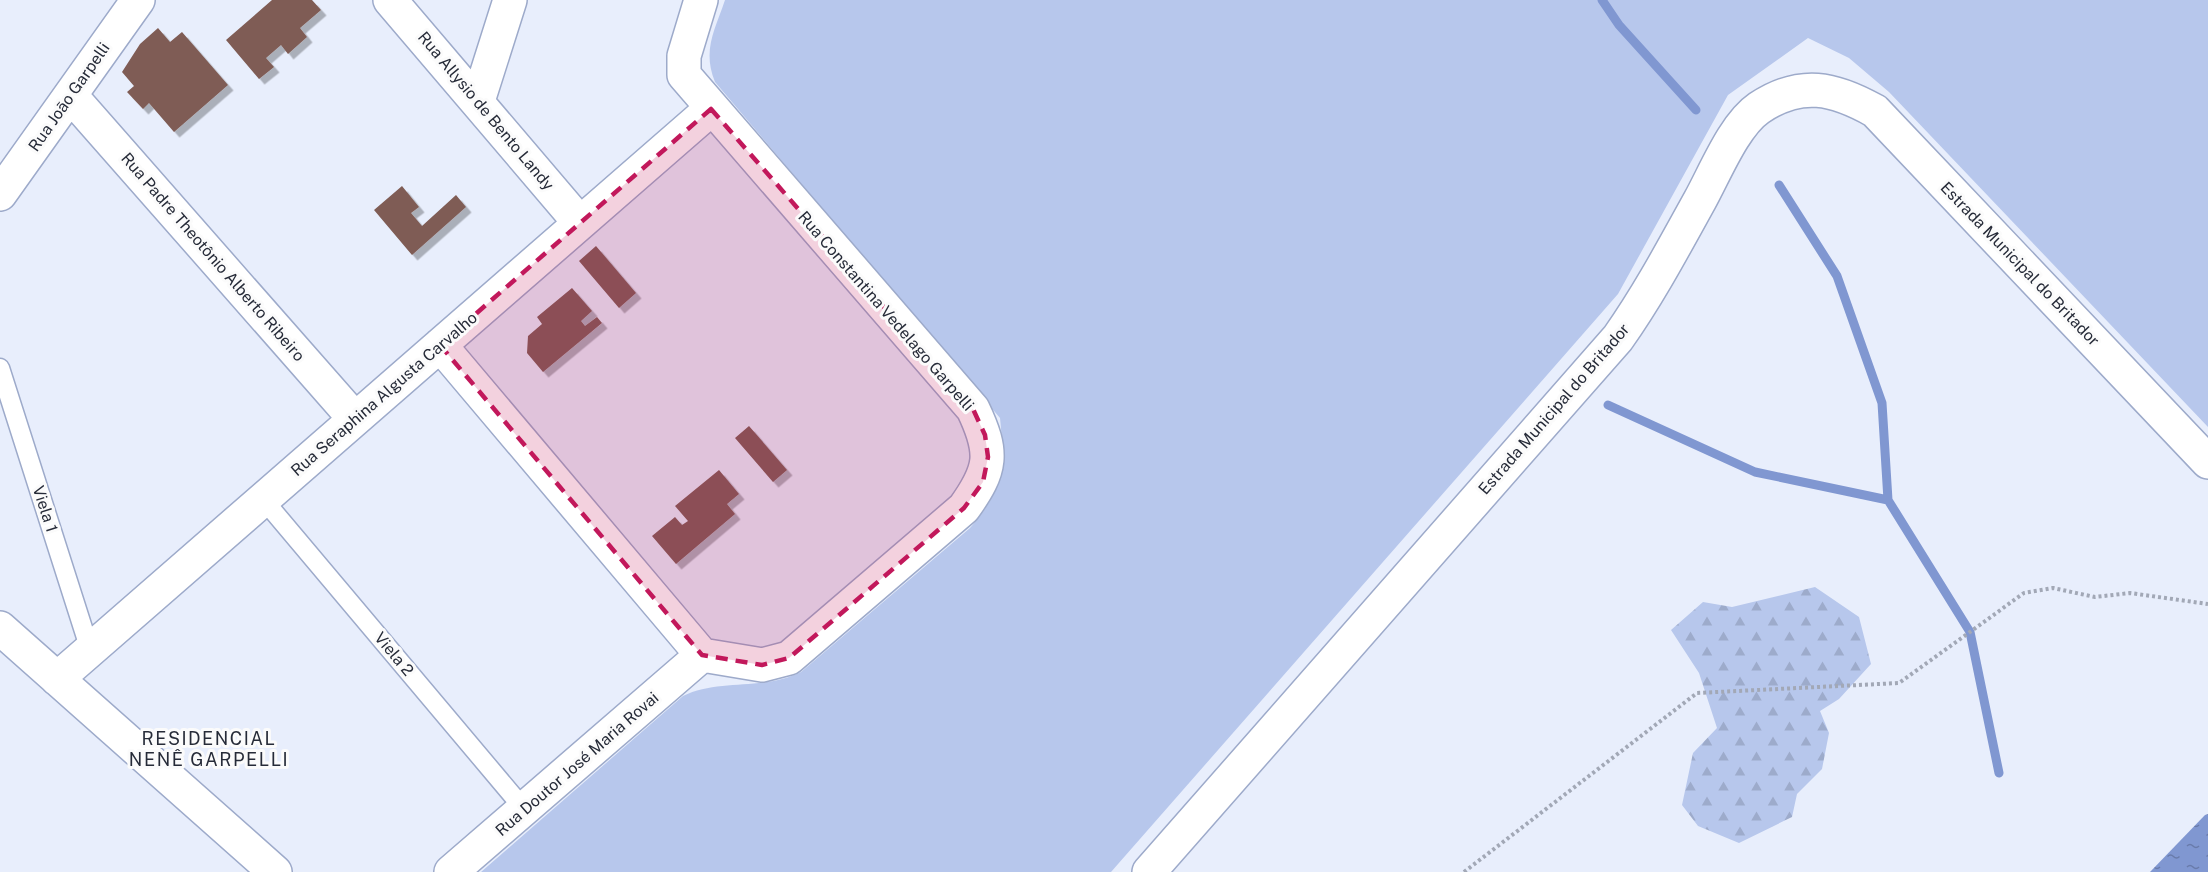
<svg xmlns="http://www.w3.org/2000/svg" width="2208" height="872" font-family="'Public Sans',sans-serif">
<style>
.green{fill:#b7c7ec}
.forest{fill:url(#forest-firs)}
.water{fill:url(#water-ripples)}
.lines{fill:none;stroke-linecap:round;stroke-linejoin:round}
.stream{stroke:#8097d1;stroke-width:9}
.building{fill:#7f5c54;filter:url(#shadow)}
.lane-casing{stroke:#9daaca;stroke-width:21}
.street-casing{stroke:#9daaca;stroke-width:36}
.path{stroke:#a2a8b6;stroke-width:4;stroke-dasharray:3 3;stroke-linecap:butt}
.lane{stroke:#fff;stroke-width:18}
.street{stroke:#fff;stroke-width:33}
.marked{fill:#c2185b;fill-opacity:0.2;stroke:#c2185b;stroke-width:4.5;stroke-dasharray:12 8;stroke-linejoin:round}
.labels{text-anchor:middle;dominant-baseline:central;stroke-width:6;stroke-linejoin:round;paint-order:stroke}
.street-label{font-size:16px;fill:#262b38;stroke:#fbfbfb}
.neighbourhood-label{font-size:18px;letter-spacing:1.5px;fill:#262b38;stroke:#fbfbfb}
</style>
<defs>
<pattern id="forest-firs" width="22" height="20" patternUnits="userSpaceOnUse" patternTransform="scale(1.5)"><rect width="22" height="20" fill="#b7c7ec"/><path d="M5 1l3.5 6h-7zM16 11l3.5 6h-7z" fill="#9dabcb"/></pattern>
<pattern id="water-ripples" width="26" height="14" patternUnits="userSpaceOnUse" patternTransform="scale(1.5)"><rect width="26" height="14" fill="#8097d1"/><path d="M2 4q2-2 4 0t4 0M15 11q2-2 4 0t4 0" fill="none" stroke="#697bab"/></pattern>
<filter id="shadow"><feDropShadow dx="5.5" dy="5.5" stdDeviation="0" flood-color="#0004"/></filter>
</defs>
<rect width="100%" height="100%" fill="#e8eefc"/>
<path class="green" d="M725,0h1483v427l-319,-335 -40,-34 -41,-20 -80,57 -110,199 -507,578h-630l202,-176c36,-18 81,-5 118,-24l169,-144c33,-37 35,-62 30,-110l-285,-336c-13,-32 0,-52 10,-82z"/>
<path class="forest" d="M1815,587l44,30 12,47 -32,35 -19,12 9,22 -7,36 -25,25 -5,23 -53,26 -41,-17 -16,-21 11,-52 24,-25 -18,-55 -28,-43 32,-28 29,5z"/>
<path class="water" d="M2208,814v58h-58l55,-57z"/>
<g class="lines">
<path class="stream" d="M1602,0l17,25 77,85
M1779,185l58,91 45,127 6,97 82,132 29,141
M1608,405l147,67 133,28"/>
</g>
<path class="building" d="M272,0h40l9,10 -21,18 7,9 -19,17 -7,-9 -15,13 8,9 -15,12 -33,-39z
M158,28l12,14 12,-10 46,53 -54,47 -25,-29 -6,6 -16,-17 7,-6 -12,-14 18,-28z
M402,186l17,21 -8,6 11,13 34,-31 10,12 -54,48 -38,-45z
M596,246l40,47 -17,15 -40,-47z
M572,288l20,23 -11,10 4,5 12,-9 5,6 -59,49 -16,-19 1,-17 14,-12 -5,-7z
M749,426l38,44 -14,12 -38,-44z
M719,470l20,24 -12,10 8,10 -59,50 -24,-28 23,-19 7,8 6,-4 -13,-15z"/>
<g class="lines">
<g class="lane-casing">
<path id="lane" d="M0,368l90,282
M263,499l261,310"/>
</g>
<g class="street-casing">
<path id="street" d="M390,0l190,223
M71,96l284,323
M478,101l32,-101
M0,194l138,-194
M440,345l262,310 60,10 27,-7 175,-150c28,-39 30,-55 9,-99l-289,-334v-19l17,-56
M0,628l275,244
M57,679l654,-570
M451,872l251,-217
M1149,872l469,-534c31,-44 56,-91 82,-138 15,-27 34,-75 59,-92 42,-28 75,-20 116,3l333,351"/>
</g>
<path class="path" d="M1464,872l233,-179 202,-10 125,-90 29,-5 42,9 35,-4 78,11"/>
<use href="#lane" class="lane"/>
<use href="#street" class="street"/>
</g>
<path class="marked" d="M711,109l262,300 12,26 3,22 -5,25 -19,26 -175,150 -27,7 -60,-10 -262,-310z"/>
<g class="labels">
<g class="street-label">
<text transform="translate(69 97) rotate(-55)">Rua João Garpelli</text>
<text transform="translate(486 111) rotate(50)">Rua Allysio de Bento Landy</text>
<text transform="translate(213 257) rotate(49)">Rua Padre Theotônio Alberto Ribeiro</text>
<text transform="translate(2020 264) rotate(46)">Estrada Municipal do Britador</text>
<text transform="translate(886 311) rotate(49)">Rua Constantina Vedelago Garpelli</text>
<text transform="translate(384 394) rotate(-41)">Rua Seraphina Algusta Carvalho</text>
<text transform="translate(1554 409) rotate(-49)">Estrada Municipal do Britador</text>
<text transform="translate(45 509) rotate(72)">Viela 1</text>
<text transform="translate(394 654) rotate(50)">Viela 2</text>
<text transform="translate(577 764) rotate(-41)">Rua Doutor José Maria Rovai</text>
</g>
<g class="neighbourhood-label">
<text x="209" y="738">RESIDENCIAL<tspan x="209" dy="21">NENÊ GARPELLI</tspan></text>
</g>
</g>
</svg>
